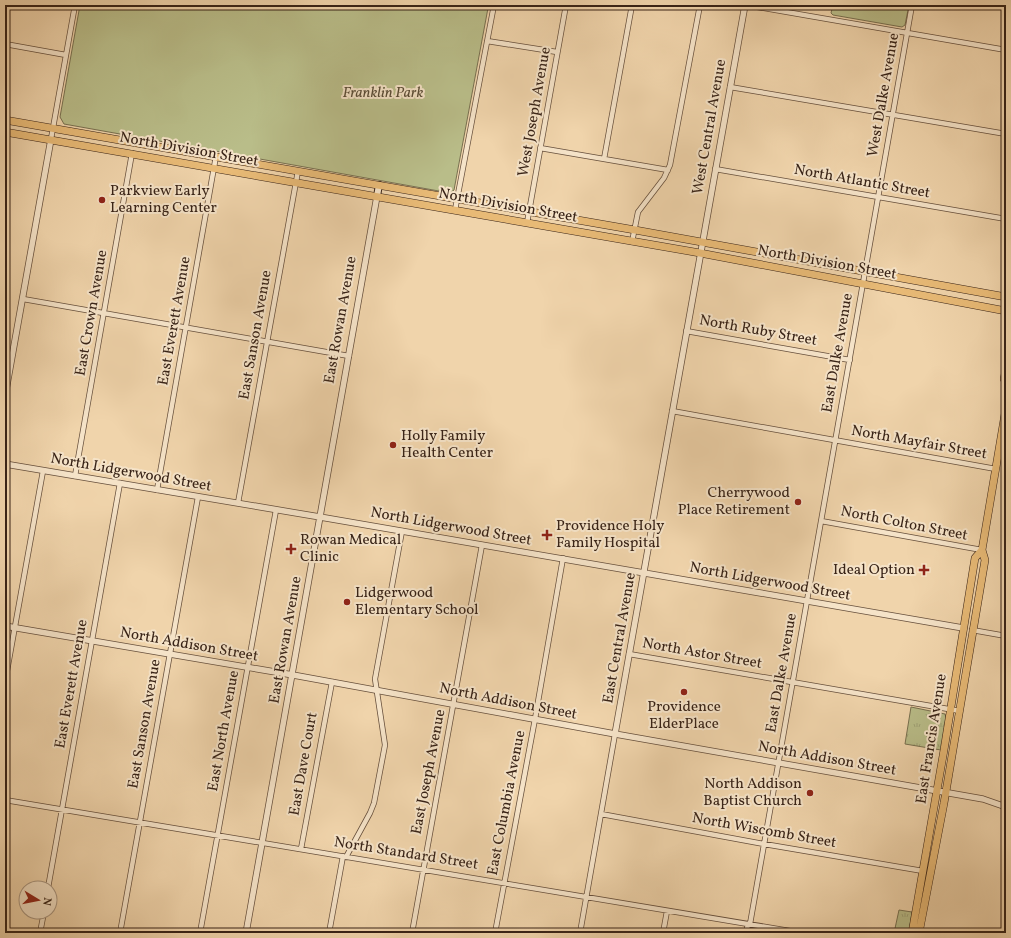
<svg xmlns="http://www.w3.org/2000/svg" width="1011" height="938" font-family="Vollkorn,serif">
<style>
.grass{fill:url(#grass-tufts);stroke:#787050}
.park{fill:#b9bd89;stroke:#787050}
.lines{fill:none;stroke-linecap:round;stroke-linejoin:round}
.minor-casing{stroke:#664f3c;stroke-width:6}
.tertiary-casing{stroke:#664f3c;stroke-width:7}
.secondary-casing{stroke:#382317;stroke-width:8}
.primary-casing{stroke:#382317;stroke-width:8}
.minor{stroke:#f5e3c8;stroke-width:4.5}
.tertiary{stroke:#f5e3c8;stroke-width:5.5}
.secondary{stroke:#f5e3c8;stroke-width:6}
.primary{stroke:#e8ba76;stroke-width:7}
.poi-dot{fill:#8f2418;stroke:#f5e3c8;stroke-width:1.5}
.labels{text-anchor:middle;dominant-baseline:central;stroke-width:4;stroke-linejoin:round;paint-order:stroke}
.park-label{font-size:15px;font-style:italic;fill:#584a34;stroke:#f5e3c8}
.street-label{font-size:15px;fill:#382317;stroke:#f5e3c8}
.poi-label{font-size:15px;fill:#382317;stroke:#f5e3c8;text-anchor:start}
</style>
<defs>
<pattern id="grass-tufts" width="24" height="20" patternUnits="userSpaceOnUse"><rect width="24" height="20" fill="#b9bd89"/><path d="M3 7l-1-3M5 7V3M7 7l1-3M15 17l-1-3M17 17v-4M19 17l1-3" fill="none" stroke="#a0a276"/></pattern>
</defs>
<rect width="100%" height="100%" fill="#f0d4ab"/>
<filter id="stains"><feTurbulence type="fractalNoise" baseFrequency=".005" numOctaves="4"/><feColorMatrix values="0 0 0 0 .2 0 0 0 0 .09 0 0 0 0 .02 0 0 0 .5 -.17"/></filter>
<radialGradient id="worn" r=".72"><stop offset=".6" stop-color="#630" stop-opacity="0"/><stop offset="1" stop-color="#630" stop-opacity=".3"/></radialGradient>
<path class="grass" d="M911,707l34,7 1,4 -5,32 -36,-6z
M899,910l13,2 -3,21h-15z"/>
<path class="park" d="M80,5h391l17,3 -34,182 -4,3 -386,-69 -4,-7z
M833,5h76l-4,20 -3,2 -69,-12 -2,-2z"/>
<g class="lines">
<g class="minor-casing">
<path id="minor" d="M746,5l260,45
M487,41l70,11
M5,44l61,11
M730,87l276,47
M51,139l24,-134
M540,148l128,22
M604,159l28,-154
M715,169l291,50
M455,210l39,-205
M527,223l39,-218
M632,242l6,-30 26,-34 6,-13 30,-160
M23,299l326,57
M686,331l164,29
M672,411l324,58
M75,476l57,-323
M157,490l59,-334
M238,503l60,-332
M821,521l161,29
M972,630l34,6
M629,654l331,57
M5,682l38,-211
M5,800l797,133
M601,814l163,30 159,27
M301,849l31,-167
M346,857l24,-44 4,-10 11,-58 -10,-66 27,-148
M48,888l72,-405
M750,924l162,-919
M40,933l4,-21
M120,933l78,-436
M200,933l76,-423
M329,933l14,-77
M412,933l70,-388
M495,933l40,-214 28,-161
M580,933l35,-199
M663,933l4,-22
M746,933l2,-9"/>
</g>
<g class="tertiary-casing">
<path id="tertiary" d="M5,396l46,-257
M5,464l315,53 643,111
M5,626l288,49 322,59 368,65 23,8
M615,734l130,-729
M246,933l131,-737"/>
</g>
<g class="secondary-casing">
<path id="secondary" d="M377,196l2,-11"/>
</g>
<g class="primary-casing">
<path id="primary" d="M5,120l630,110 371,67
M5,132l695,121 306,58
M1006,369l-2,10 2,3
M912,933l32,-183 31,-192 7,-8 24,-142
M919,933l25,-130 41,-243 -3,-10"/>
</g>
<use href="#minor" class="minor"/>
<use href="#tertiary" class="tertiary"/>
<use href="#secondary" class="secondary"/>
<use href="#primary" class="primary"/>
</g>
<g class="poi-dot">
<circle cx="102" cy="200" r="4"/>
<circle cx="393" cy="445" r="4"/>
<circle cx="798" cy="502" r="4"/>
<path d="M545 529h4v4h4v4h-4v4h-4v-4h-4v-4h4z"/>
<path d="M289 543h4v4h4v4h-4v4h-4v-4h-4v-4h4z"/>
<path d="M922 564h4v4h4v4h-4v4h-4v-4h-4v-4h4z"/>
<circle cx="347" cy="602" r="4"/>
<circle cx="684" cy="692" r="4"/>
<circle cx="810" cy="793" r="4"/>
</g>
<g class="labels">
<g class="park-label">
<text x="383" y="93">Franklin Park</text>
</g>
<g class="street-label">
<text transform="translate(884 95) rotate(-80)">West Dalke Avenue</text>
<text transform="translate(535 112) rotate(-80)">West Joseph Avenue</text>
<text transform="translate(710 127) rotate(-80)">West Central Avenue</text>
<text transform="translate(189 150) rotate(10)">North Division Street</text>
<text transform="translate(862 182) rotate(10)">North Atlantic Street</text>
<text transform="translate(508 206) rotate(10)">North Division Street</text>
<text transform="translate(827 263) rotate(10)">North Division Street</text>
<text transform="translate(92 313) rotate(-80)">East Crown Avenue</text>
<text transform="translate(341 320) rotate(-80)">East Rowan Avenue</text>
<text transform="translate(175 321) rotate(-80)">East Everett Avenue</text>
<text transform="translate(758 331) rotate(10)">North Ruby Street</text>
<text transform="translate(256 335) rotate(-80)">East Sanson Avenue</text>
<text transform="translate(838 353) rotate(-80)">East Dalke Avenue</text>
<text transform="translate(919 443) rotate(10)">North Mayfair Street</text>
<text transform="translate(131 473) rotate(10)">North Lidgerwood Street</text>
<text transform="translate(904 524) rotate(11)">North Colton Street</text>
<text transform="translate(451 527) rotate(10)">North Lidgerwood Street</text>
<text transform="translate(770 582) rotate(10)">North Lidgerwood Street</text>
<text transform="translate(620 638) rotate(-80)">East Central Avenue</text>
<text transform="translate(286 640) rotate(-80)">East Rowan Avenue</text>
<text transform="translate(189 645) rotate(10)">North Addison Street</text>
<text transform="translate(702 654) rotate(10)">North Astor Street</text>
<text transform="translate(782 673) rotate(-80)">East Dalke Avenue</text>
<text transform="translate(72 684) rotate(-80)">East Everett Avenue</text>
<text transform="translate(508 702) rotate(11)">North Addison Street</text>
<text transform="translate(145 724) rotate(-80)">East Sanson Avenue</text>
<text transform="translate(224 731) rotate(-80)">East North Avenue</text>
<text transform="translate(932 739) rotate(-81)">East Francis Avenue</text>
<text transform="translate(827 759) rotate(10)">North Addison Street</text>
<text transform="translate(304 764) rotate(-80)">East Dave Court</text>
<text transform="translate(429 772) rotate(-79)">East Joseph Avenue</text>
<text transform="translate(507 803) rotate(-79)">East Columbia Avenue</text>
<text transform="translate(764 831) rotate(10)">North Wiscomb Street</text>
<text transform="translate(406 854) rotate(9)">North Standard Street</text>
</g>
<g class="poi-label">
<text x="110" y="191">Parkview Early<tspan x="110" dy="17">Learning Center</tspan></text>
<text x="401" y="436">Holly Family<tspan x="401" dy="17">Health Center</tspan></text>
<text x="790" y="493" text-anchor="end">Cherrywood<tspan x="790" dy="17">Place Retirement</tspan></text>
<text x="556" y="526">Providence Holy<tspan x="556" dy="17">Family Hospital</tspan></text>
<text x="300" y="540">Rowan Medical<tspan x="300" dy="17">Clinic</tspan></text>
<text x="915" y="570" text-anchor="end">Ideal Option</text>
<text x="355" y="593">Lidgerwood<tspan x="355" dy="17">Elementary School</tspan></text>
<text x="684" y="707" text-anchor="middle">Providence<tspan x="684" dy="17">ElderPlace</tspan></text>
<text x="802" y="784" text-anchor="end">North Addison<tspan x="802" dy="17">Baptist Church</tspan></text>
</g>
</g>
<rect width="1011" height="938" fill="none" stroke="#f0d4ab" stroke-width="20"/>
<rect x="6" y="6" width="999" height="926" fill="none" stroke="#382317" stroke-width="2"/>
<rect x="10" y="10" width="991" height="918" fill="none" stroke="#382317"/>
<g transform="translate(38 900) rotate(100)"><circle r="19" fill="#f5e3c8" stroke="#a99681"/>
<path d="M0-3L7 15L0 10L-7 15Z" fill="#8f2418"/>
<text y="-6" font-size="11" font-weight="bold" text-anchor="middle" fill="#382317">N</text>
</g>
<rect width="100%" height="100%" filter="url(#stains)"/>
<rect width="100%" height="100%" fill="url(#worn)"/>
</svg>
